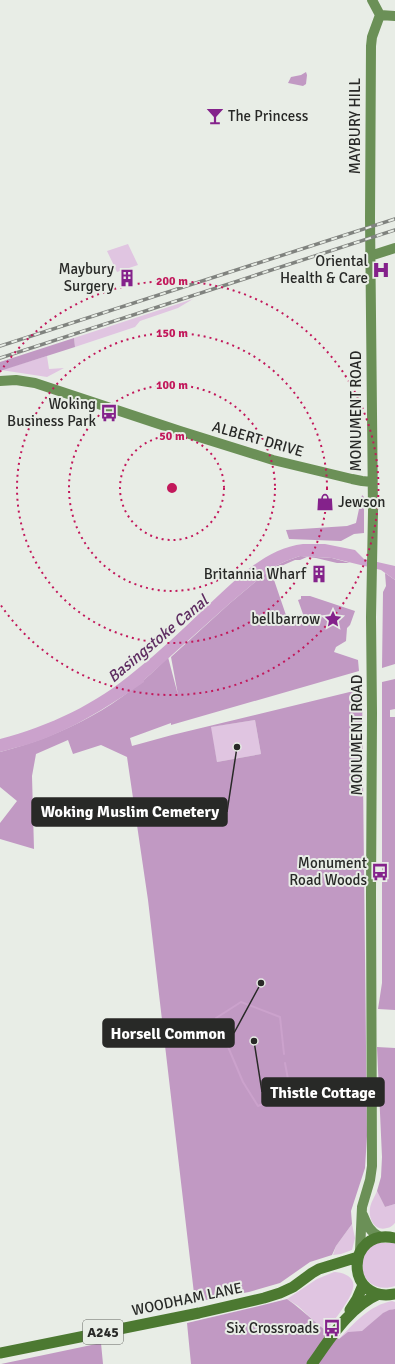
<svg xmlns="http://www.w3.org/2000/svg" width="395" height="1364" font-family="Signika,sans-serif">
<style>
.green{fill:#e0c5e1}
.forest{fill:#c199c3;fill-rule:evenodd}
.water{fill:#cba2cc}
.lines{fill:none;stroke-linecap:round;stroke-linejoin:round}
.stream{stroke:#cba2cc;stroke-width:2}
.secondary{stroke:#6b9057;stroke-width:10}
.primary{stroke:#4c7931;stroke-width:11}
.rail-casing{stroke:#80837f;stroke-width:3.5}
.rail{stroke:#e8ede6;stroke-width:2;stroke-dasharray:6;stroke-linecap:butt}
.ring{fill:none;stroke:#c2185b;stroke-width:2;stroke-dasharray:2 4}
.labels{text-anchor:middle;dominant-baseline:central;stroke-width:4;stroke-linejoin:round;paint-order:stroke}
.shield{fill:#e8ede6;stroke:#626460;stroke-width:1}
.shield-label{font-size:14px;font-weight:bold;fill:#282927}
.poi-label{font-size:15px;fill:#282927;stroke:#e8ede6;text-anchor:end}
.street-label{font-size:15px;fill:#282927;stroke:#e8ede6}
.water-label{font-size:16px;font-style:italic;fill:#5e2c61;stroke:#e8ede6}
.centre{fill:#c2185b;stroke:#e8ede6;stroke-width:2}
.ring-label{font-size:12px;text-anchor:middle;font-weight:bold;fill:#c2185b;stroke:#e8ede6;stroke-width:4;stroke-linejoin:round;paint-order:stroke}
.leader{fill:none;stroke:#282927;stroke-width:1.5}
.callout-dot{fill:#282927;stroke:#e8ede6;stroke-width:1.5}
.callout{fill:#282927;stroke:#282927;stroke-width:1.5}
.callout-label{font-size:16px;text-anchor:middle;font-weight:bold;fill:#fff}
</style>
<rect width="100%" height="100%" fill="#e8ede6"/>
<path class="green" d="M128,244l10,21 -21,7 -10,-21z
M193,299l-15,9 -38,13 -5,6 -60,20 -1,-9z
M47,356l2,13 15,-1 -17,9 -46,-7z
M255,720l6,34 -44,8 -7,-35z
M377,1191l8,16 10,-3v19c-2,2 -5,5 -8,5 -12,4 -19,-9 -17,-20 1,-6 5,-12 7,-17z
M352,1224l3,14 -3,12 -11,4 -8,1 3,-9z
M376,1243h19v43c-20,7 -39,-8 -31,-30 1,-3 2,-6 4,-8 2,-2 6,-4 8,-5z
M334,1272c9,0 22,5 19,16 -2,12 -20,33 -27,44l-28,-26 -11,-7 30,-20z
M392,1301l3,1v7c-16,2 -21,16 -34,23 -7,3 -15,5 -22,7 15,-16 31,-34 53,-38z"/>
<path class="forest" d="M306,72l1,3 -1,9 -3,2 -15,-3 3,-6 10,-2z
M74,338l1,9 -75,24v-9z
M362,495l2,2v36l-10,1 -13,7 -52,-2 -3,-9 61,-4 9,-3z
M300,556l32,2 18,5h-13l-21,-5 -9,-1 -7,3h-5l-23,10 1,7 15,44 16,-4 -6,-17 3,-1v-3h9l45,15 -5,14 -3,3 -1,13 -10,6 -2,5 24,8 1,11 -188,54v-2l-41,15 2,8 40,-11 190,-46 5,447 -2,32 -14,43 1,13 -16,22 -4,9 -22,7 -30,21 -31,9 -54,10 -47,-402 -21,-143 -26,-12 -28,9 -5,-14 -32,14 -4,22 2,73 -34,-10v-16l17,-22 -17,-14v-35c63,-16 123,-47 168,-95l10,38 -7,-38 58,-53 44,-37 13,-6zM255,720l6,34 -44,8 -6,-35z
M385,573l10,7v84l-13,4 1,-76 3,-6z
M395,679v30l-5,1v7h5v293l-17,-1 4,-26v-301z
M395,1044v160l-10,3 -8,-16 4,-14 1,-20 -5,-110 18,1z
M287,1299c19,13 32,29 52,40l9,-7 14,-1 21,-18 6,-3 6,-1v55h-204l-4,-41 76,-18z
M101,1343l2,21h-102z"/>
<path class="water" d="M303,544h22l30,6 9,9 31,7v14l-14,-10 -49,-12 -32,-2 -14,5 -13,6 -44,37 -85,76v2c-29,20 -58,39 -91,53 -17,8 -35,12 -53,17v-13c50,-13 96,-35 135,-68 24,-19 46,-40 68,-61 29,-26 59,-61 100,-66z"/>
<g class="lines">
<path class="stream" d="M216,1018l25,-16 39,15 4,37
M220,1028l23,54 15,24 10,-4
M285,1063l5,27"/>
<path class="secondary" d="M380,15l15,1
M370,256l25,-8
M0,381l16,-1 19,3 145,48 93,29 79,19 10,2 10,1
M363,1215c4,10 7,17 17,22
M360,1251l2,-44 8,-27 2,-14 -1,-272 1,-181 -1,-96 2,-106 -3,-293 1,-172 1,-9 8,-22 -8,-15"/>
<path class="primary" d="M395,1238c-50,-11 -51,66 0,56
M350,1310l7,-11 6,-14
M0,1353l199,-40 65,-15 16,-5 13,-6 19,-14 7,-4 39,-12
M312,1364c18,-25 37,-57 67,-70"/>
<g class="rail-casing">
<path id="rail" d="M0,346l395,-127
M0,358l395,-128"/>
</g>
<use href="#rail" class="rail"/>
</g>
<g class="ring">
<circle cx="172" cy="488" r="52"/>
<circle cx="172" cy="488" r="103"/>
<circle cx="172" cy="488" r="155"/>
<path d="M0 372A207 207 0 1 1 0 604"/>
</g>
<defs>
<g id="bar-bare" transform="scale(1.38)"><path d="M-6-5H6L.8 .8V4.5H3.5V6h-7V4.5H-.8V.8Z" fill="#84228b" stroke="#e8ede6" stroke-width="2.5" paint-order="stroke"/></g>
<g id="hospital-bare" transform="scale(1.38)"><path d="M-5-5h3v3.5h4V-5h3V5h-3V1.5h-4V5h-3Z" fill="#84228b" stroke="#e8ede6" stroke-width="2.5" paint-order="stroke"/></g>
<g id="building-bare" transform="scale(1.38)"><path d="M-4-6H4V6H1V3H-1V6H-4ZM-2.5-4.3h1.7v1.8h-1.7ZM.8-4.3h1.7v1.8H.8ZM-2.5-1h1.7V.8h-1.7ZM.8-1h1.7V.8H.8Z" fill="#84228b" stroke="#e8ede6" stroke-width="2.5" paint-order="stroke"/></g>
<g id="bus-bare" transform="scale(1.38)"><path d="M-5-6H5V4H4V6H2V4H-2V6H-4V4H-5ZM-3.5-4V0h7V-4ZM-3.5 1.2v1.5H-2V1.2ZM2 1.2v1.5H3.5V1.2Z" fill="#84228b" stroke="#e8ede6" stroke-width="2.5" paint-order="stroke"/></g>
<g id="shop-bare" transform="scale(1.38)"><path d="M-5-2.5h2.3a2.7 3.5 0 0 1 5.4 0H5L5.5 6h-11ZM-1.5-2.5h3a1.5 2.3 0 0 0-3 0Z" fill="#84228b" stroke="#e8ede6" stroke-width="2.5" paint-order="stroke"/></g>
<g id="sight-bare" transform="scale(1.38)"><path d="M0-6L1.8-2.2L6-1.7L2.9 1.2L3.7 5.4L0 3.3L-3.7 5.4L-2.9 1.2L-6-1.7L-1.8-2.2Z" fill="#84228b" stroke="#e8ede6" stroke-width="2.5" paint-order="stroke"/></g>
</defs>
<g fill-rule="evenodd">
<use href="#bar-bare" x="215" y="116"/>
<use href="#hospital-bare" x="381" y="270"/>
<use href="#building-bare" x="127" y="278"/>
<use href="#bus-bare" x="109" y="413"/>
<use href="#shop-bare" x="325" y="502"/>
<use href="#building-bare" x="319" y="574"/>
<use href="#sight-bare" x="333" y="619"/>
<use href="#bus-bare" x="380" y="872"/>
<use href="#bus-bare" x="332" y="1328"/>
</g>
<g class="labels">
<rect class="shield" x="83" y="1320" width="40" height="24" rx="3"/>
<g class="shield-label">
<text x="103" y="1332">A245</text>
</g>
<g class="poi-label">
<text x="228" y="116" text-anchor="start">The Princess</text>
<text x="368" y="261">Oriental<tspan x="368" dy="17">Health &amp; Care</tspan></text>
<text x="114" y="269">Maybury<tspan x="114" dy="17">Surgery</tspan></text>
<text x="96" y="404">Woking<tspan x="96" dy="17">Business Park</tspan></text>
<text x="338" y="502" text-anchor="start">Jewson</text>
<text x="306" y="574">Britannia Wharf</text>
<text x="320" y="619">bellbarrow</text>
<text x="367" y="863">Monument<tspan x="367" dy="17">Road Woods</tspan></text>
<text x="319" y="1328">Six Crossroads</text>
</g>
<g class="street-label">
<text transform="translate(355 126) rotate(-90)">MAYBURY HILL</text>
<text transform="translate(356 411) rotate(-90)">MONUMENT ROAD</text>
<text transform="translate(258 439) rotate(16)">ALBERT DRIVE</text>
<text transform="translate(357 735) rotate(-90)">MONUMENT ROAD</text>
<text transform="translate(187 1299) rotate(-12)">WOODHAM LANE</text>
</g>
<g class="water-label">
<text transform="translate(158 639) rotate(-40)">Basingstoke Canal</text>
</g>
</g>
<circle cx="172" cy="488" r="6" class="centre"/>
<g class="ring-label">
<text x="172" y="285">200 m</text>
<text x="172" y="337">150 m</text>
<text x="172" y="389">100 m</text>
<text x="172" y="440">50 m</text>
</g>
<path class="leader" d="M237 747L227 812M261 983L234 1033M254 1041L262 1092"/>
<g class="callout-dot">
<circle cx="237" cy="747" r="4"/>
<circle cx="261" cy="983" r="4"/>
<circle cx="254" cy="1041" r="4"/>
</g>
<g class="callout">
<rect x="32" y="798" width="195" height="28" rx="4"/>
<rect x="103" y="1019" width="131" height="28" rx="4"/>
<rect x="262" y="1078" width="122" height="28" rx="4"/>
</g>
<g class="callout-label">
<text x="130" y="817">Woking Muslim Cemetery</text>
<text x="168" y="1039">Horsell Common</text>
<text x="323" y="1098">Thistle Cottage</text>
</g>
</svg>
